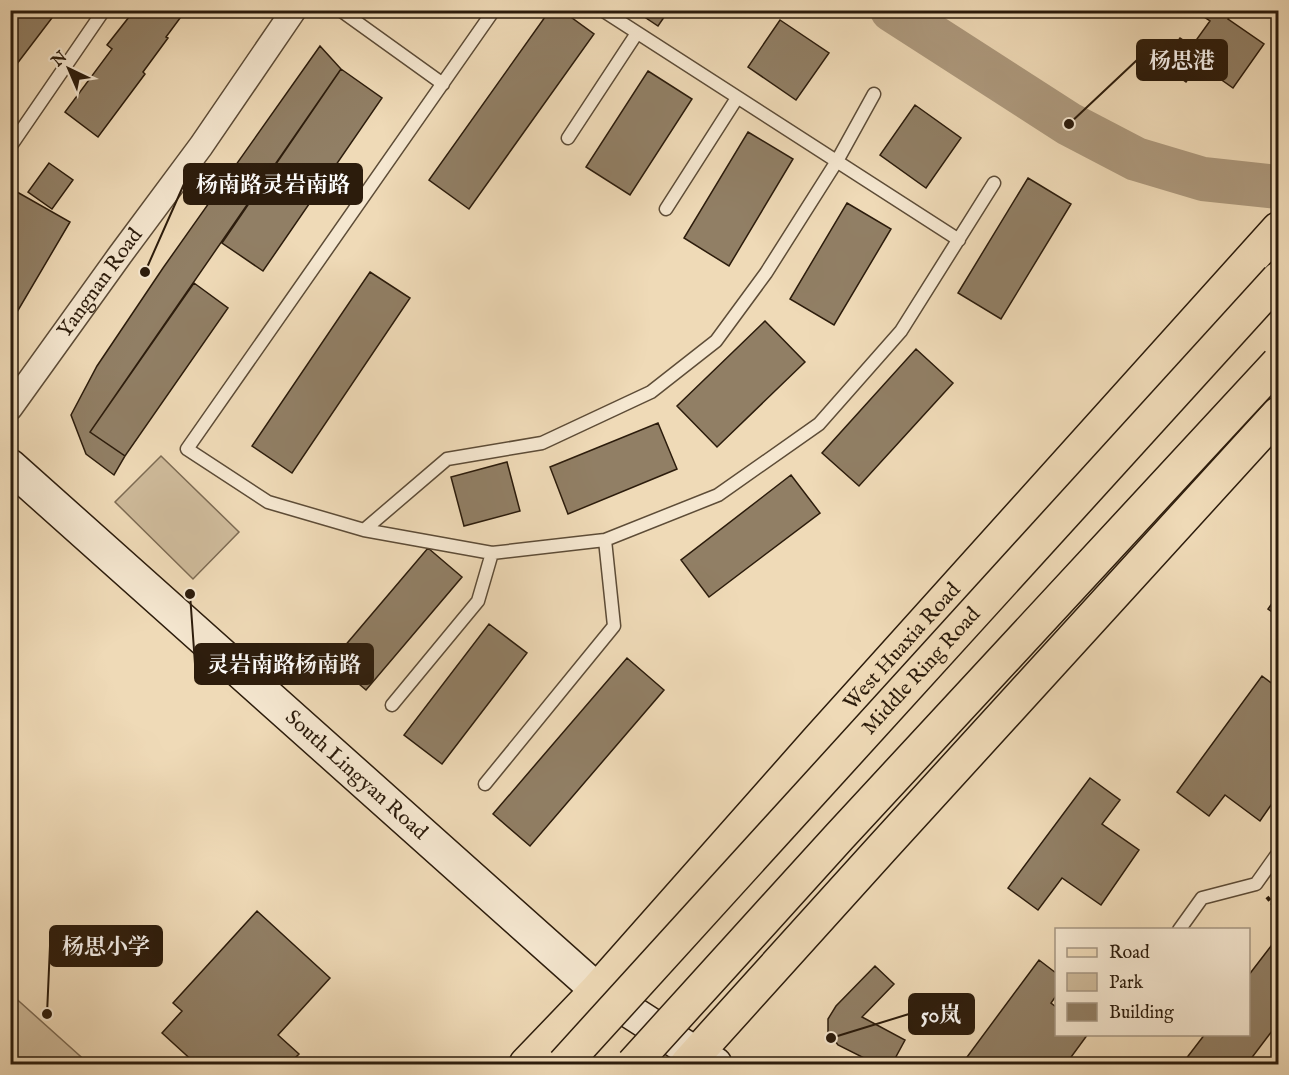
<svg xmlns="http://www.w3.org/2000/svg" width="1289" height="1075" font-family="'IM FELL English','Noto Serif SC',serif">
<style>
.green{fill:#ceba9a;stroke:#7d6b53;stroke-width:1.5}
.lines{fill:none;stroke-linecap:round;stroke-linejoin:round}
.river{stroke:#ad997d;stroke-width:44}
.building{fill:#917f65;stroke:#2c1c0c;stroke-width:1.5}
.lane-casing{stroke:#5d4c37;stroke-width:15}
.street-casing{stroke:#5d4c37;stroke-width:27}
.secondary-casing{stroke:#2c1c0c;stroke-width:36}
.primary-casing{stroke:#2c1c0c;stroke-width:36}
.path{stroke:#2c1c0c;stroke-width:4;stroke-dasharray:4.5 3;stroke-linecap:butt}
.lane{stroke:#f5e7d0;stroke-width:12}
.street{stroke:#f5e7d0;stroke-width:24}
.secondary{stroke:#f5e7d0;stroke-width:33}
.primary{stroke:#efdab7;stroke-width:33}
.highway-bridge-casing{stroke:#2c1c0c;stroke-width:36;stroke-linecap:butt}
.highway-bridge{stroke:#efdab7;stroke-width:33}
.labels{text-anchor:middle;dominant-baseline:central;stroke-width:4.5;stroke-linejoin:round;paint-order:stroke}
.street-label{font-size:21px;fill:#2c1c0c;stroke:#f5e7d0}
.leader{fill:none;stroke:#2c1c0c;stroke-width:2}
.callout-dot{fill:#2c1c0c;stroke:#f5e7d0;stroke-width:2}
.callout{fill:#2c1c0c;stroke:#2c1c0c;stroke-width:2}
.callout-label{font-size:22px;text-anchor:middle;font-weight:bold;fill:#fff}
</style>
<rect width="100%" height="100%" fill="#efdab7"/>
<filter id="stains"><feTurbulence type="fractalNoise" baseFrequency=".00333" numOctaves="4"/><feColorMatrix values="0 0 0 0 .2 0 0 0 0 .09 0 0 0 0 .02 0 0 0 .5 -.17"/></filter>
<radialGradient id="worn" r=".72"><stop offset=".6" stop-color="#630" stop-opacity="0"/><stop offset="1" stop-color="#630" stop-opacity=".3"/></radialGradient>
<path class="green" d="M161,456l78,76 -46,47 -78,-77z
M11,994l78,70h-78z"/>
<g class="lines">
<path class="river" d="M892,10l177,114 67,35 67,20 75,8"/>
</g>
<path class="building" d="M13,10h45l-48,63v-59z
M136,10h50l-20,27 2,1 -25,34 2,2 -47,63 -33,-25 47,-63 -5,-4 26,-33 1,1z
M550,10h11l33,24 -125,175 -40,-29z
M634,10h35l-11,16z
M1200,10h34l-6,9 36,25 -31,44 -34,-24 -13,18 -25,-18 19,-26 12,8 18,-25 -12,-8z
M780,20l49,33 -33,47 -48,-33z
M320,46l21,23 -251,363 35,24 -11,19 -28,-21 -15,-39 26,-49 66,-98z
M341,69l41,29 -119,173 -41,-28z
M648,71l44,28 -62,96 -44,-28z
M915,105l46,33 -35,50 -46,-33z
M748,132l45,27 -64,107 -45,-28z
M49,163l24,17 -21,29 -24,-17z
M1028,178l43,26 -70,115 -43,-26z
M10,188l60,34 -60,102z
M847,203l44,26 -57,96 -44,-26z
M370,272l40,26 -118,175 -40,-27z
M194,283l34,25 -103,148 -35,-24z
M765,321l40,41 -88,85 -40,-41z
M916,349l37,34 -94,103 -37,-33z
M658,423l19,46 -109,45 -18,-47z
M507,462l13,49 -56,15 -13,-49z
M791,475l29,38 -111,84 -28,-37z
M428,548l34,29 -96,113 -34,-29z
M1278,595v21l-10,-7z
M489,624l38,29 -85,111 -38,-29z
M627,658l37,32 -134,156 -37,-32z
M1262,676l16,12v107l-18,26 -35,-26 -16,21 -32,-24z
M1090,778l30,22 -18,24 37,26 -38,55 -39,-27 -24,32 -30,-22z
M257,911l73,67 -52,57 21,19 -10,10h-93l-34,-31 20,-22 -9,-8z
M1278,937v86l-31,41h-65l23,-30h43v-58z
M1039,960l17,13v23l-5,7 5,4v27h32l-22,30h-49l-7,-5 -4,5h-29l-10,-7z
M875,966l19,18 -32,33 43,23 -13,24h-16l-38,-19 -10,-13v-13l8,-13z"/>
<g class="lines">
<g class="lane-casing">
<path id="lane" d="M340,10l103,74
M494,10l-307,439 81,53 96,28 128,23 113,-13 113,-45 101,-71 82,-93 93,-148
M602,10l357,230
M568,138l69,-105
M10,147l94,-137
M666,209l71,-111
M364,530l83,-71 95,-16 109,-51 65,-51 50,-68 71,-112 37,-67
M392,705l86,-104 14,-48
M485,784l129,-158 -9,-86
M1179,930l23,-32 54,-14 22,-31"/>
</g>
<g class="street-casing">
<g id="street">
<path id="s1" d="M10,408l110,-153 81,-109 93,-136"/>
</g>
</g>
<g class="secondary-casing">
<g id="secondary">
<path id="s2" d="M10,466l587,524 99,64 19,10"/>
</g>
</g>
<g class="primary-casing">
<g id="primary">
<path id="s3" d="M526,1064l71,-74 222,-251 459,-510"/>
<path d="M687,1064l196,-217 395,-433"/>
</g>
</g>
<path class="path" d="M1267,897l11,13"/>
<use href="#lane" class="lane"/>
<use href="#street" class="street"/>
<use href="#secondary" class="secondary"/>
<use href="#primary" class="primary"/>
<g class="highway-bridge-casing">
<g id="highway-bridge">
<path id="s4" d="M564,1064l714,-785"/>
<path d="M633,1064l206,-227 439,-474"/>
</g>
</g>
<use href="#highway-bridge" class="highway-bridge"/>
</g>
<g class="labels">
<g class="street-label">
<text stroke="none"><textPath href="#s1" startOffset="154">Yangnan Road</textPath></text>
<text stroke="none"><textPath href="#s3" startOffset="562">West Huaxia Road</textPath></text>
<text stroke="none"><textPath href="#s4" startOffset="531">Middle Ring Road</textPath></text>
<text stroke="none"><textPath href="#s2" startOffset="464">South Lingyan Road</textPath></text>
</g>
</g>
<path class="leader" d="M1069 124L1137 60M145 272L184 184M190 594L195 664M47 1014L50 946M831 1038L909 1014"/>
<g class="callout-dot">
<circle cx="1069" cy="124" r="6"/>
<circle cx="145" cy="272" r="6"/>
<circle cx="190" cy="594" r="6"/>
<circle cx="47" cy="1014" r="6"/>
<circle cx="831" cy="1038" r="6"/>
</g>
<g class="callout">
<rect x="1137" y="40" width="90" height="40" rx="6"/>
<rect x="184" y="164" width="178" height="40" rx="6"/>
<rect x="195" y="644" width="178" height="40" rx="6"/>
<rect x="50" y="926" width="112" height="40" rx="6"/>
<rect x="909" y="994" width="65" height="40" rx="6"/>
</g>
<g class="callout-label">
<text x="1182" y="68">杨思港</text>
<text x="273" y="192">杨南路灵岩南路</text>
<text x="284" y="672">灵岩南路杨南路</text>
<text x="106" y="954">杨思小学</text>
<text x="941" y="1022">50岚</text>
</g>
<rect width="1289" height="1075" fill="none" stroke="#efdab7" stroke-width="36"/>
<rect x="12" y="12" width="1265" height="1051" fill="none" stroke="#2c1c0c" stroke-width="3"/>
<rect x="18" y="18" width="1253" height="1039" fill="none" stroke="#2c1c0c" stroke-width="1.5"/>
<rect x="1055" y="928" width="195" height="108" fill="#f5e7d0" stroke="#a59682" stroke-width="1.5"/>
<rect x="1067" y="948" width="30" height="9" fill="#efdab7" stroke="#a59682" stroke-width="1.5"/>
<text x="1109" y="958" font-size="18" fill="#2c1c0c">Road</text>
<rect x="1067" y="973" width="30" height="18" fill="#ceba9a" stroke="#a59682" stroke-width="1.5"/>
<text x="1109" y="988" font-size="18" fill="#2c1c0c">Park</text>
<rect x="1067" y="1003" width="30" height="18" fill="#917f65" stroke="#a59682" stroke-width="1.5"/>
<text x="1109" y="1018" font-size="18" fill="#2c1c0c">Building</text>
<g transform="translate(69 69) rotate(316)" stroke="#f5e7d0" stroke-width="4.5" paint-order="stroke">
<path d="M0-4.5L10 22L0 15L-10 22Z" fill="#2c1c0c"/>
<text y="-9" font-size="16" font-weight="bold" text-anchor="middle" fill="#2c1c0c">N</text>
</g>
<rect width="100%" height="100%" filter="url(#stains)"/>
<rect width="100%" height="100%" fill="url(#worn)"/>
</svg>
